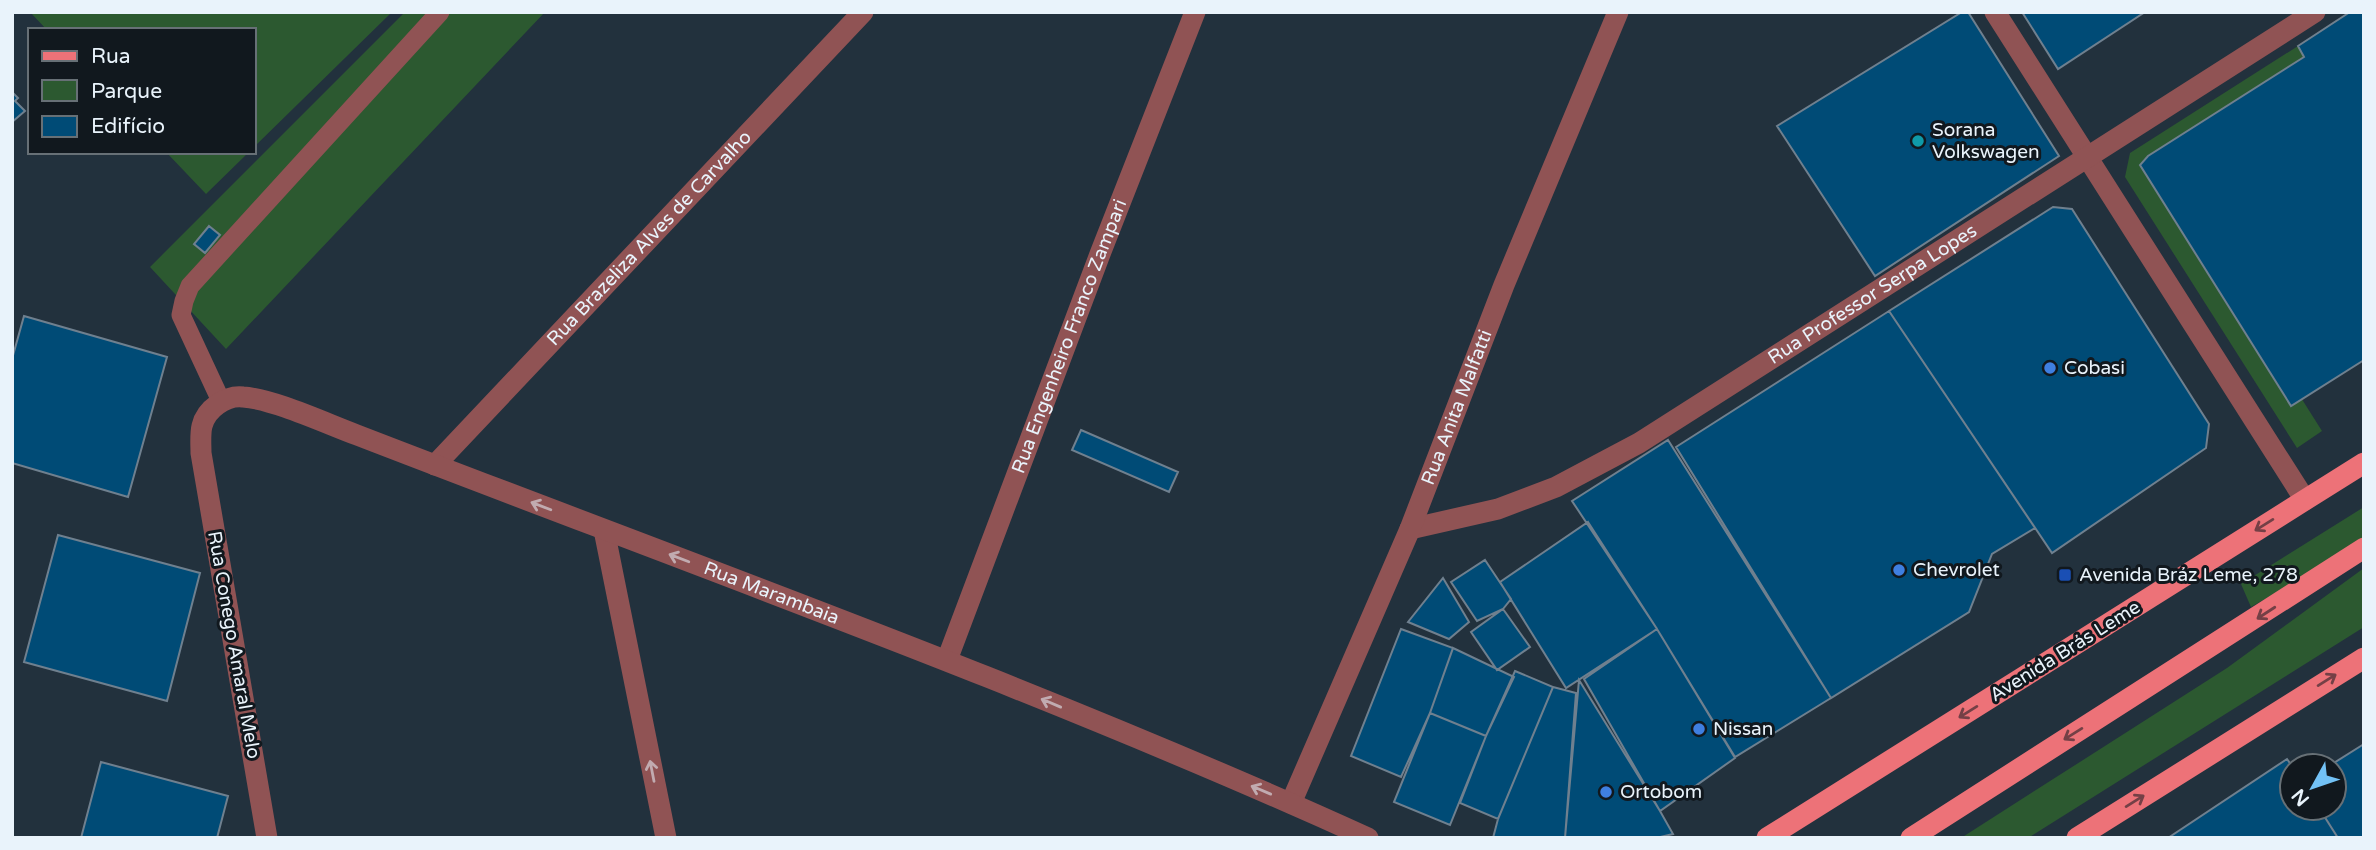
<svg xmlns="http://www.w3.org/2000/svg" width="2376" height="850" font-family="'Varela Round',sans-serif">
<style>
.green{fill:#2c5930}
.building{fill:#004b76;stroke:#6f808f;stroke-width:2}
.lines{fill:none;stroke-linecap:round;stroke-linejoin:round}
.lane{stroke:#905354;stroke-width:19}
.street{stroke:#905354;stroke-width:21}
.primary{stroke:#ed7278;stroke-width:21}
.oneway{stroke:#c1abb0}
.oneway2{stroke:#744046}
.culture-dot{fill:#0f9aa8;stroke:#11181e;stroke-width:2.5}
.shop-dot{fill:#3f7fe0;stroke:#11181e;stroke-width:2.5}
.transit-dot{fill:#1a4fb4;stroke:#11181e;stroke-width:2.5}
.labels{text-anchor:middle;dominant-baseline:central;stroke-width:6;stroke-linejoin:round;paint-order:stroke}
.poi-label{font-size:19px;fill:#e9f3fb;stroke:#11181e;text-anchor:start}
.street-label{font-size:19px;fill:#e9f3fb;stroke:#11181e}
</style>
<rect width="100%" height="100%" fill="#22313d"/>
<path class="green" d="M30,12h362l-138,135v-117h-207z
M405,12h140l-319,337 -76,-82z
M2298,46l6,11 -156,99 174,275 -25,17 -172,-271 5,-24z
M166,152h83l-43,42z
M2364,507v35l-113,65 -10,-23z
M2364,568v59l-336,211h-67l266,-170z"/>
<path class="building" d="M1962,12h6l91,144 -184,120 -98,-150z
M2022,12h123l-87,57z
M2350,12h14v348l-73,46 -151,-241 8,-9 156,-99 -6,-11z
M12,92l6,6 -3,3 10,10 -13,11z
M2053,207l19,2 137,215 -3,24 -154,105 -163,-242z
M209,226l11,9 -15,18 -11,-9z
M1889,311l146,217 -43,26 -23,58 -138,86 -155,-251z
M24,316l143,41 -39,140 -116,-34v-104z
M1081,430l97,42 -9,20 -97,-42z
M1668,440l163,258 -96,59 -78,-128 -85,-128z
M1588,522l69,107 -91,59 -66,-106z
M58,535l142,38 -33,128 -143,-39z
M1485,560l26,39 -8,10 -26,12 -26,-39z
M1443,578l26,44 -20,17 -41,-17z
M1503,609l27,38 -33,23 -26,-38z
M1401,629l52,19 -23,65 -29,64 -50,-21z
M1657,629l78,129 -75,53 -76,-132z
M1453,648l61,29 -28,59 -56,-23z
M1515,671l38,16 -55,132 -38,-16 26,-67z
M1579,680l81,131 13,23 -17,4h-91z
M1553,687l23,6 -11,145h-72l5,-19z
M1430,713l56,23 -36,89 -56,-23z
M2364,744v94h-26l-19,-30h15v-42h-5z
M2287,759l5,7v42h27l19,30h-170z
M101,762l127,34 -11,42h-136z"/>
<g class="lines">
<path class="lane" d="M221,401l-40,-86 3,-14 6,-15 250,-274"/>
<g class="street">
<path d="M1995,12l310,488"/>
<path id="s1" d="M435,465l428,-453"/>
<path id="s2" d="M1410,529l88,-20 58,-22 83,-44 676,-431"/>
<path d="M604,530l62,308"/>
<path id="s3" d="M947,660l153,-406 95,-242"/>
<path id="s4" d="M1291,803l119,-274 94,-244 114,-273"/>
<path id="s5" d="M267,838l-66,-385c0,-8 -1,-19 1,-27 4,-17 24,-31 41,-29 31,2 84,27 114,38 339,131 681,253 1011,403"/>
</g>
<path class="primary" d="M1767,838l597,-375
M1911,838l453,-290
M2077,838l287,-180"/>
</g>
<defs><path id="oneway-shaft" d="M-6 0H5M1.5-3L5.5 0L1.5 3" fill="none" stroke-width="1.6" stroke-linecap="round" stroke-linejoin="round" transform="scale(1.75)"/></defs>
<g class="oneway">
<use href="#oneway-shaft" transform="translate(541 506) rotate(-159)"/>
<use href="#oneway-shaft" transform="translate(679 558) rotate(-159)"/>
<use href="#oneway-shaft" transform="translate(1051 703) rotate(-157)"/>
<use href="#oneway-shaft" transform="translate(652 771) rotate(-101)"/>
<use href="#oneway-shaft" transform="translate(1261 790) rotate(-157)"/>
</g>
<g class="oneway2">
<use href="#oneway-shaft" transform="translate(2264 525) rotate(148)"/>
<use href="#oneway-shaft" transform="translate(2266 613) rotate(147)"/>
<use href="#oneway-shaft" transform="translate(2327 680) rotate(-32)"/>
<use href="#oneway-shaft" transform="translate(1968 712) rotate(148)"/>
<use href="#oneway-shaft" transform="translate(2073 734) rotate(148)"/>
<use href="#oneway-shaft" transform="translate(2135 801) rotate(-32)"/>
</g>
<circle class="culture-dot" cx="1918" cy="141" r="7"/>
<g class="shop-dot">
<circle cx="2050" cy="368" r="7"/>
<circle cx="1899" cy="570" r="7"/>
<circle cx="1699" cy="729" r="7"/>
<circle cx="1606" cy="792" r="7"/>
</g>
<rect class="transit-dot" x="2058" y="568" width="14" height="14" rx="3.5"/>
<g class="labels">
<g class="poi-label">
<text x="1932" y="130">Sorana<tspan x="1932" dy="22">Volkswagen</tspan></text>
<text x="2064" y="368">Cobasi</text>
<text x="1913" y="570">Chevrolet</text>
<text x="2079" y="575">Avenida Bráz Leme, 278</text>
<text x="1713" y="729">Nissan</text>
<text x="1620" y="792">Ortobom</text>
</g>
<g class="street-label">
<text stroke="none"><textPath href="#s1" startOffset="312">Rua Brazeliza Alves de Carvalho</textPath></text>
<text stroke="none"><textPath href="#s2" startOffset="523">Rua Professor Serpa Lopes</textPath></text>
<text stroke="none"><textPath href="#s3" startOffset="346">Rua Engenheiro Franco Zampari</textPath></text>
<text stroke="none"><textPath href="#s4" startOffset="429">Rua Anita Malfatti</textPath></text>
<text stroke="none"><textPath href="#s5" startOffset="1036">Rua Marambaia</textPath></text>
<text transform="translate(234 645) rotate(80)">Rua Conego Amaral Melo</text>
<text transform="translate(2065 651) rotate(-32)">Avenida Brás Leme</text>
</g>
</g>
<rect width="2376" height="850" fill="none" stroke="#e9f3fb" stroke-width="28"/>
<rect x="28" y="28" width="228" height="126" fill="#11181e" stroke="#677076" stroke-width="2"/>
<rect x="42" y="51" width="35" height="10" fill="#ed7278" stroke="#677076" stroke-width="2"/>
<text x="91" y="63" font-size="21" fill="#e9f3fb">Rua</text>
<rect x="42" y="80" width="35" height="21" fill="#2c5930" stroke="#677076" stroke-width="2"/>
<text x="91" y="98" font-size="21" fill="#e9f3fb">Parque</text>
<rect x="42" y="116" width="35" height="21" fill="#004b76" stroke="#677076" stroke-width="2"/>
<text x="91" y="133" font-size="21" fill="#e9f3fb">Edifício</text>
<g transform="translate(2313 787) rotate(230)"><circle r="33" fill="#11181e" stroke="#677076" stroke-width="2"/>
<path d="M0-5L12 26L0 18L-12 26Z" fill="#72c1f5"/>
<text y="-10" font-size="19" font-weight="bold" text-anchor="middle" fill="#e9f3fb">N</text>
</g>
</svg>
